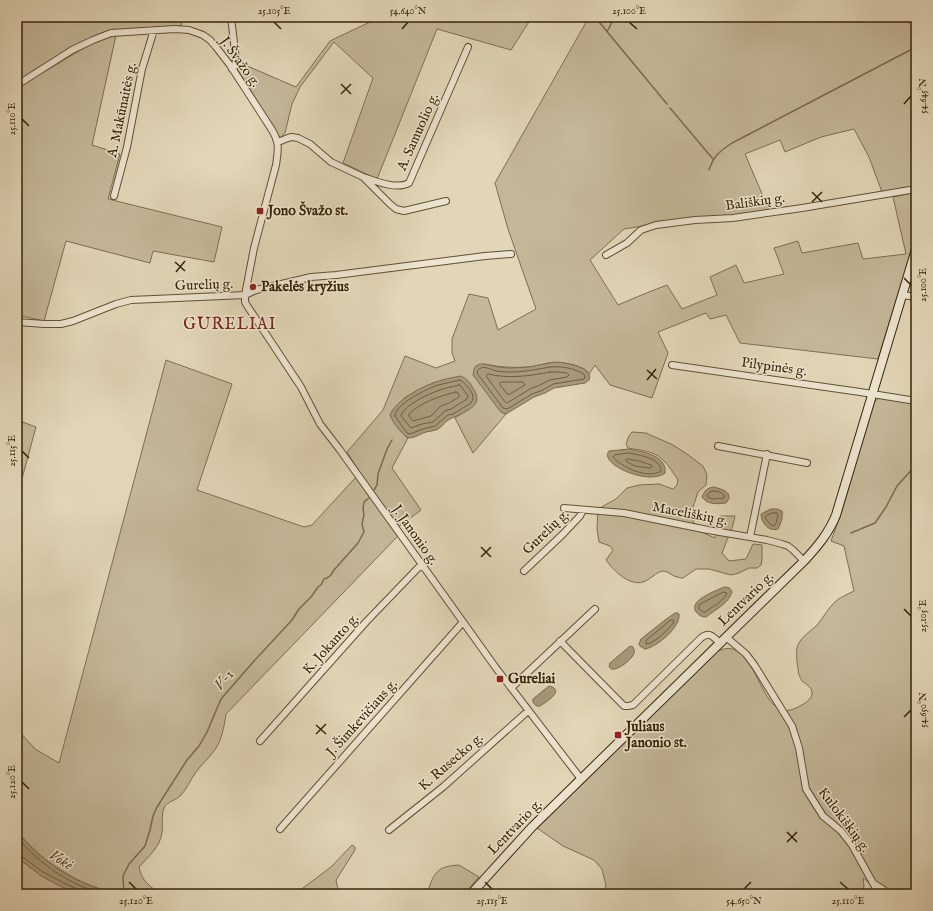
<svg xmlns="http://www.w3.org/2000/svg" width="933" height="911" font-family="'IM FELL English',serif">
<style>
.green{fill:#c4b899;stroke:#7e6e4f}
.water{fill:#a7997a;stroke:#7a6a4b}
.lines{fill:none;stroke-linecap:round;stroke-linejoin:round}
.shore{stroke:#6f5e40;stroke-width:1}
.stream{stroke:#7a6a4b;stroke-width:1.5}
.street-casing{stroke:#625032;stroke-width:8}
.secondary-casing{stroke:#372405;stroke-width:10}
.street{stroke:#ece4d0;stroke-width:6}
.secondary{stroke:#ece4d0;stroke-width:8}
.ticks{fill:none;stroke:#372405;stroke-width:1.5}
.poi-dot{fill:#8f2418;stroke:#ece4d0;stroke-width:1.5}
.labels{text-anchor:middle;dominant-baseline:central;stroke-width:3;stroke-linejoin:round;paint-order:stroke}
.street-label{font-size:14px;fill:#372405;stroke:#ece4d0}
.poi-label{font-size:14px;font-weight:bold;fill:#372405;stroke:#ece4d0;text-anchor:start}
.water-label{font-size:15px;font-style:italic;fill:#594728;stroke:#ece4d0}
.quarter-label{font-size:16px;letter-spacing:1px;fill:#7a1f14;stroke:#ece4d0}
.neatline{fill:none;stroke:#372405;stroke-width:1.5}
.ticks-label{font-size:10px;text-anchor:middle;fill:#372405}
</style>
<rect width="100%" height="100%" fill="#e1d6b7"/>
<filter id="stains"><feTurbulence type="fractalNoise" baseFrequency=".005" numOctaves="4"/><feColorMatrix values="0 0 0 0 .2 0 0 0 0 .09 0 0 0 0 .02 0 0 0 .5 -.17"/></filter>
<radialGradient id="worn" r=".72"><stop offset=".6" stop-color="#630" stop-opacity="0"/><stop offset="1" stop-color="#630" stop-opacity=".3"/></radialGradient>
<path class="green" d="M17,17h166l-2,9 -68,5 -96,50z
M377,17h155l-21,33 -74,-21 -60,150 -34,-16 30,-85 -39,-36 -34,45 -8,17 -7,29 -5,5 -49,-79 65,28 34,-46 42,-20z
M589,17h327v170l-34,5 -13,-35 -15,-28 -33,8 -36,15 -5,-12 -35,14 24,56 -40,7 -35,1 -70,11 -34,31 28,45 21,-9 28,-11 15,24 35,-14 -7,-18 26,-12 8,18 40,-9 -10,-26 24,-7 4,12 56,-10 5,16 43,-5 -13,-57 23,-5v45l-38,122 -138,-16 -14,-28 -16,4 -4,-6 -48,19 10,21 -16,45 -42,-13 -15,-20 -6,9c-3,-5 -7,-6 -12,-8 -9,-3 -19,-4 -28,-3 -7,1 -14,4 -21,4 -15,1 -29,0 -44,-3l19,49 3,1 -33,39 -18,-35 18,-12 -38,-24 -23,12 -8,4v37l4,3 -16,30 29,42 -23,17 -38,-54 -13,-21 36,-42 22,-54 31,12 19,-7 -3,-8v-14l17,-45 19,4 10,32 38,-21 -28,-80 -13,-46z
M116,35l-24,110 28,9 -12,45 114,28 -8,35 -61,-11 -3,12 -84,-22 -22,80 -27,-6v-227l77,-46 11,-5z
M166,360l66,24 -35,106 107,37 8,-2 44,-48 42,59 -172,178c-2,13 -4,26 -12,37 -6,8 -13,14 -18,21 -6,8 -9,17 -15,23 -5,6 -14,6 -17,13 -3,7 -1,17 -2,24 -1,14 -14,25 -23,35 2,13 11,20 22,27 -16,0 -32,2 -47,-1 -11,-2 -22,-7 -32,-11 -27,-14 -46,-27 -65,-51v-102l18,20 24,14z
M879,398l37,5v491h-33l-20,-16 1,8 -2,8h-260l4,-8 -4,-17 -8,-9 -31,-14 -26,-18 179,-176c43,-23 41,75 80,56 6,-3 17,-8 16,-16 -1,-6 -7,-8 -10,-11 -2,-3 -4,-8 -4,-12 -1,-5 -2,-16 -1,-21 2,-10 13,-16 20,-23 6,-7 12,-18 19,-24 5,-4 12,-7 18,-10l-10,-45 -13,-5 10,-27 33,-112z
M17,420l19,7 -19,70z
M632,432l14,1 27,12 14,9 16,12 4,9 -1,10 -8,7 -6,18v8l5,12 18,8 5,-22h15l-2,9 -11,28 7,8 17,-2 7,-15 9,1v14l-1,6 -4,3h-8l-10,5 -8,2 -22,-6h-13l-13,9c-3,0 -6,-1 -9,-2 -4,-2 -7,-5 -11,-5 -7,1 -13,9 -20,11 -14,4 -29,-11 -37,-22l7,-10 -3,-4 -11,-4 -2,-13 1,-20 18,-10 11,-11 12,-3 20,-1 14,5 4,-4 1,-5c-5,-7 -9,-15 -16,-21 -8,-8 -23,-9 -34,-11l-2,-4 3,-8z
M352,845l3,2v3l-19,30 1,5 3,9h-45l36,-27z
M17,857c19,16 39,28 62,37h-62z
M459,865l20,12 -15,17h-38c2,-4 4,-8 5,-12 6,-14 13,-16 28,-17z"/>
<path class="water" d="M557,362c8,1 29,4 32,12 1,3 1,4 0,6l-4,3 -31,5 -9,5 -11,4 -28,17 -3,-1 -3,-2 -27,-36 1,-6 2,-3 4,-2h4l14,3 11,1 20,-1 20,-4z
M460,376c7,2 10,7 13,12 3,5 5,9 3,15 -4,7 -20,13 -26,16 -5,2 -8,8 -12,10 -4,2 -8,2 -12,3 -6,2 -11,6 -18,6 -7,-5 -15,-15 -18,-23 6,-15 31,-28 46,-33 7,-3 16,-4 24,-6z
M629,449c14,3 38,6 36,24 -16,13 -67,-9 -56,-22z
M714,487c8,2 21,6 12,16 -9,1 -18,2 -24,-6 3,-7 5,-9 12,-10z
M771,509h6l5,2c1,6 -1,12 -4,18 -10,3 -17,-7 -17,-15z
M724,587c4,0 7,1 8,5 -3,11 -17,18 -26,25 -4,0 -6,-1 -9,-4 -11,-12 19,-22 27,-26z
M675,613h3l1,1c2,13 -22,33 -34,35l-5,-3 -1,-2 2,-5 24,-19z
M630,646l3,1c1,3 2,4 1,6 -1,6 -17,18 -22,16 -1,0 -2,-1 -3,-2l1,-4z
M549,686c17,4 -3,16 -9,20 -4,1 -8,-3 -7,-7z
M17,831c26,33 66,59 109,63h-47l-17,-7 -21,-11 -24,-19z"/>
<g class="lines">
<path class="shore" d="M550,367c12,-1 23,1 34,7l1,4 -1,1 -31,5 -10,6 -11,4 -25,15 -4,-1 -26,-35c1,-3 1,-4 4,-5 4,-2 11,2 15,3 18,3 37,-1 54,-4z
M550,372h7l10,1 2,2 -2,2 -17,3 -10,5 -10,4 -23,14 -2,-1 -19,-26 2,-2c21,5 41,2 62,-2z
M460,380c4,2 12,11 13,16 0,4 -1,5 -2,7l-18,11 -5,1 -13,11 -12,3 -13,5 -3,-1 -12,-17c0,-12 32,-27 43,-31 7,-2 15,-3 22,-5z
M502,382h21l2,3 -17,10 -8,-10v-2z
M459,385l2,1 7,10 -1,3 -16,10 -6,2 -12,11 -11,2 -11,4 -10,-12c3,-11 26,-21 36,-25 7,-3 15,-4 22,-6z
M456,392l2,1 1,2v2l-10,6 -8,3 -10,10 -18,5 -4,-5v-2c12,-12 31,-18 47,-22z
M629,453c10,2 32,5 32,18 -13,8 -39,-3 -48,-14l2,-2z
M628,459l11,2 12,4 1,2 -2,1 -15,-2 -8,-4 -1,-2z
M714,491l6,1 4,3v3l-12,1 -4,-2 -1,-1c1,-4 4,-5 7,-5z
M772,513h5l1,2 -2,8 -2,3 -4,-2 -5,-6 1,-2z
M724,592l3,1c-3,8 -15,14 -22,19h-2l-4,-3v-4l3,-2z
M671,620h2l1,2c-5,7 -20,22 -28,22v-3z
M17,837c24,28 51,47 86,57
M17,855l4,1 22,16 21,11 13,6 2,2v3"/>
<path class="stream" d="M595,17l72,87
M607,32l5,-10 7,-5
M670,108l43,51
M709,170c5,-15 10,-18 23,-27l184,-96
M374,490l3,-5 1,-11 9,-25 5,-9
M851,533l24,-10 11,-16 11,-21 19,-21
M124,894l-1,-18 6,-12 16,-18 5,-16 3,-14 4,-9 30,-47 12,-14 8,-14 14,-33 33,-38 38,-41 7,-11 12,-12 7,-10 3,-2 3,-6 3,-1 4,-3 3,-5 24,-27 6,-11 -2,-7 1,-6 1,-4 -1,-6 1,-7 5,-4"/>
<g class="street-casing">
<path id="street" d="M231,17l5,43 -1,6 -3,3
M17,85l55,-35 21,-10 18,-7 64,-4 14,1 14,5 7,5 6,7 14,18 42,65c8,13 6,21 4,35l-22,83 -9,47v7l3,5 53,80 19,37 20,26 156,218 85,111
M278,142l10,-4 4,-1 6,1 12,6 21,18 32,15 27,27 6,5 8,2 42,-10
M363,177c12,4 34,13 46,6l59,-136
M114,196l13,-49 15,-78 12,-39
M606,255l21,-12 14,-13 15,-5 39,-5 38,-2 69,-10 114,-19
M902,295l14,2
M17,322l27,2h17l12,-3 43,-17 15,-4 114,-5 11,-5 55,-13 25,-2 149,-19 26,-2
M672,365l188,27 56,9
M718,446l89,17
M564,508l60,5 84,17 59,10 15,4 6,2 5,4 11,11
M750,537l17,-83
M524,571l38,-36 18,-19 3,-6
M726,637l20,17 9,12 37,60 7,22 7,41 17,27 18,15 11,14 27,49
M560,641l64,65h4l5,-1 68,-67c9,-7 12,-1 19,5
M511,688l84,-79
M260,741l106,-119 52,-54 4,-3
M280,829l183,-207
M389,830l54,-43 85,-76
M873,883l17,11"/>
</g>
<g class="secondary-casing">
<path id="secondary" d="M471,894l61,-67 272,-266c13,-14 25,-28 32,-46l80,-266"/>
</g>
<use href="#street" class="street"/>
<use href="#secondary" class="secondary"/>
</g>
<path class="ticks" d="M274,22l7,7M629,22l8,7M402,29l6,-7M341,84l10,10M341,94l10,-10M904,104l7,-8M22,119l7,7M812,192l10,10M812,202l10,-10M175,262l10,9M176,272l9,-11M904,278l7,7M647,370l10,9M647,380l9,-11M22,451l7,7M481,547l10,10M481,557l10,-10M904,609l7,7M904,717l7,-7M316,725l10,9M316,734l10,-10M22,782l7,7M787,832l10,10M787,842l10,-10M129,882l7,7M485,882l7,7M840,882l8,7M744,889l7,-7"/>
<g class="poi-dot">
<rect x="256" y="207" width="8" height="8" rx="2"/>
<circle cx="253" cy="287" r="4"/>
<rect x="496" y="675" width="8" height="8" rx="2"/>
<rect x="614" y="731" width="8" height="8" rx="2"/>
</g>
<g class="labels">
<g class="street-label">
<text transform="translate(240 62) rotate(54)">J. Švažo g.</text>
<text transform="translate(122 110) rotate(-78)">A. Makūnaitės g.</text>
<text transform="translate(418 132) rotate(-66)">A. Samuolio g.</text>
<text transform="translate(755 202) rotate(-8)">Bališkių g.</text>
<text transform="translate(204 285) rotate(-2)">Gurelių g.</text>
<text transform="translate(774 367) rotate(8)">Pilypinės g.</text>
<text transform="translate(690 514) rotate(11)">Maceliškių g.</text>
<text transform="translate(546 532) rotate(-44)">Gurelių g.</text>
<text transform="translate(415 535) rotate(55)">J. Janonio g.</text>
<text transform="translate(746 599) rotate(-44)">Lentvario g.</text>
<text transform="translate(331 644) rotate(-48)">K. Jokanto g.</text>
<text transform="translate(362 718) rotate(-48)">J. Šimkevičiaus g.</text>
<text transform="translate(451 762) rotate(-41)">K. Rusecko g.</text>
<text transform="translate(844 820) rotate(53)">Kulokiškių g.</text>
<text transform="translate(515 827) rotate(-46)">Lentvario g.</text>
</g>
<g class="poi-label">
<text x="268" y="211">Jono Švažo st.</text>
<text x="261" y="287">Pakelės kryžius</text>
<text x="508" y="679">Gureliai</text>
<text x="626" y="727">Juliaus<tspan x="626" dy="16">Janonio st.</tspan></text>
</g>
<g class="water-label">
<text transform="translate(224 680) rotate(-50)">V-1</text>
<text transform="translate(61 860) rotate(31)">Vokė</text>
</g>
<g class="quarter-label">
<text x="230" y="325">GURELIAI</text>
</g>
</g>
<rect width="933" height="911" fill="none" stroke="#e1d6b7" stroke-width="44"/>
<rect x="22" y="22" width="889" height="867" class="neatline"/>
<g class="ticks-label">
<text x="274" y="14">25.105°E</text>
<text x="408" y="14">54.640°N</text>
<text x="629" y="14">25.100°E</text>
<text transform="translate(922 96) rotate(-90)" y="4">54.645°N</text>
<text transform="translate(11 119) rotate(-90)" y="4">25.110°E</text>
<text transform="translate(922 285) rotate(-90)" y="4">25.100°E</text>
<text transform="translate(11 451) rotate(-90)" y="4">25.115°E</text>
<text transform="translate(922 616) rotate(-90)" y="4">25.105°E</text>
<text transform="translate(922 710) rotate(-90)" y="4">54.650°N</text>
<text transform="translate(11 782) rotate(-90)" y="4">25.120°E</text>
<text x="136" y="904">25.120°E</text>
<text x="492" y="904">25.115°E</text>
<text x="744" y="904">54.650°N</text>
<text x="848" y="904">25.110°E</text>
</g>
<rect width="100%" height="100%" filter="url(#stains)"/>
<rect width="100%" height="100%" fill="url(#worn)"/>
</svg>
